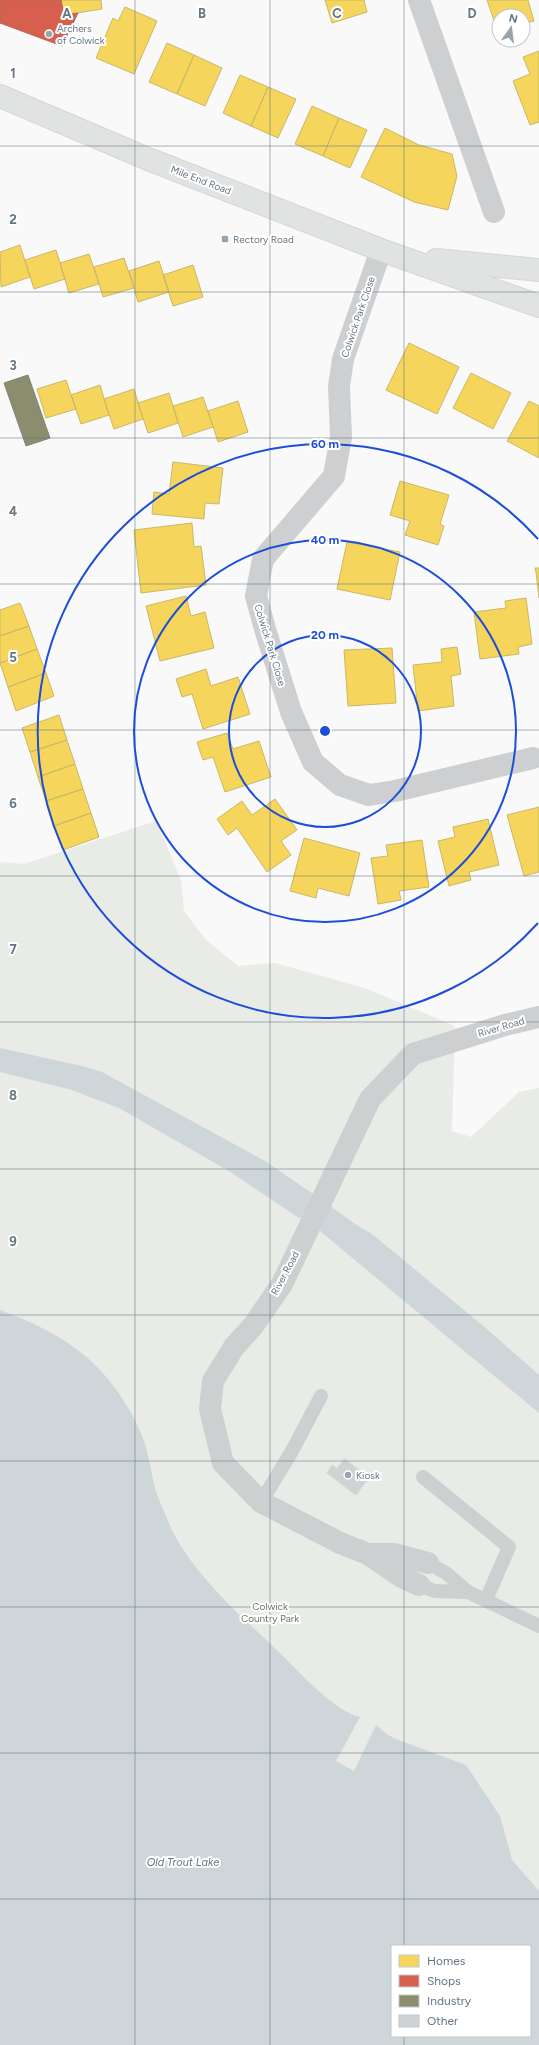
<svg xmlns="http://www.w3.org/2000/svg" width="539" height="2045" font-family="Figtree,sans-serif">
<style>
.green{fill:#e8ebe6;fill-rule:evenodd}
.water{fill:#ced6d9;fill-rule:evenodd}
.homes{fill:#f6d55c;stroke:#cab868}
.shops{fill:#d6604d;stroke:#b4675d}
.industry{fill:#8c8c6e;stroke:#808574}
.building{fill:#d0d2d3;stroke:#e8e8e8}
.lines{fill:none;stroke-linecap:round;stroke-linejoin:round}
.primary-casing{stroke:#d5d6d7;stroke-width:24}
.lane{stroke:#cecfd0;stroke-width:14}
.street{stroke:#cecfd0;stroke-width:22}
.primary{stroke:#e1e2e2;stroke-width:22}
.grid{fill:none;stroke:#657683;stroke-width:1;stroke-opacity:0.55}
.ring{fill:none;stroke:#1d4ed8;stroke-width:2}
.poi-dot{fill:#99a4ac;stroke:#fff;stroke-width:1.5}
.labels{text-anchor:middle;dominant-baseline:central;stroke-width:4;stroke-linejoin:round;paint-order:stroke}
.poi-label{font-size:10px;fill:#657683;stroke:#fff;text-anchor:start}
.street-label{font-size:10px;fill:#657683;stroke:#fff}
.park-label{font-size:10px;fill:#687a64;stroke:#fff}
.water-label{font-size:11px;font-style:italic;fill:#60757c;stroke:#fff}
.grid-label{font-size:13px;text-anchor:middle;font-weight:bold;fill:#657683;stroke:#fff;stroke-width:4;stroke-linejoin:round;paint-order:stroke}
.centre{fill:#1d4ed8;stroke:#fff;stroke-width:2}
.ring-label{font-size:12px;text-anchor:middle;font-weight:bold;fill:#1d4ed8;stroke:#fff;stroke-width:4;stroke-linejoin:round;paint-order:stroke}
</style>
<rect width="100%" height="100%" fill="#f9f9f9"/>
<path class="green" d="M156,821l25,59 3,31 22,29 32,26 37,-3 90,25 90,38 -3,105 19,6 48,-45 20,-4v957h-539v-1183l24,2zM392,1946h138v90h-138z"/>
<path class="water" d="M0,1048l82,18 20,6 163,89 67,46 23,17 17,10 116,96 51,45v38l-219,-182 -20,-14 -1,1 -70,-47 -110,-63 -47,-18 -72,-18z
M0,1310c56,21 96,44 127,96 7,12 14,25 18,38 4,13 6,27 9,41 4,14 12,31 18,45 26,51 73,89 113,128 20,20 49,52 75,59l-24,44 18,10 22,-46 12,10 8,4 70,26 34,51 12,44 27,31v154h-539zM392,1946h138v90h-138z"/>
<path class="homes" d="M61,0h40l1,9 -38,6z
M325,0h39l3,12 -35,11z
M487,0h41l6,21 -11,3v-8h-24l-1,16z
M125,7l32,14 -23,53 -38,-16 17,-40 5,3z
M167,43l27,12 -17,39 -28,-12z
M539,51v71l-9,3 -17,-44 17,-7 -7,-17z
M194,55l28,13 -17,38 -28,-12z
M240,75l28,12 -17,39 -28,-13z
M268,87l28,12 -18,39 -27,-12z
M312,106l27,12 -16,38 -28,-12z
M339,118l28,12 -17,38 -27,-12z
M385,128l34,17 33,9 5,22 -9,34 -34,-8 -53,-25z
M20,245l10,32 -29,10 -1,-35z
M56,250l9,29 -31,10 -9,-29z
M89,254l10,30 -30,9 -9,-30z
M124,258l10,30 -31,9 -9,-30z
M159,261l10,31 -31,10 -9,-31z
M193,265l10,32 -30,9 -10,-31z
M409,343l50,24 -22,47 -51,-24z
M471,373l40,20 -18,36 -40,-21z
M66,380l10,29 -30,9 -9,-29z
M100,385l9,30 -28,9 -10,-29z
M134,389l9,30 -29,10 -10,-30z
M169,393l9,30 -30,10 -10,-30z
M203,397l10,30 -30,10 -10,-31z
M238,401l10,31 -30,10 -10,-31z
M529,401l10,5v52l-32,-17z
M173,462l50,6 -4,36 -14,-1 -1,16 -52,-5 2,-22 15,2z
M400,481l49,14 -9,29 4,2 -6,19 -33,-10 5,-14 -20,-6z
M192,523l2,24 7,-1 5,39 -65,8 -7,-63z
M347,542l53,10 -10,48 -53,-11z
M535,568h4v30l-3,-26z
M186,596l5,20 14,-4 9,36 -54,13 -14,-55z
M526,598l6,46 -14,3 1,7 -39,5 -6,-47 32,-4 -1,-7z
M20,603l9,23 -29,10v-26z
M29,626l8,23 -37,14v-27z
M457,647l4,27 -10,2 3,30 -36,5 -5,-46 29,-3 -1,-13z
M392,648l4,55 -48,3 -4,-56z
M37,649l9,24 -38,14 -8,-24z
M206,669l5,17 27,-9 12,37 -47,15 -11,-35 -10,3 -6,-18z
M46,673l8,23 -38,15 -8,-24z
M59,715l8,25 -37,12 -8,-24z
M227,733l6,16 26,-8 12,36 -46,15 -12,-35 -10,3 -6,-18z
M67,740l8,24 -37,13 -8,-25z
M75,764l8,25 -37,12 -8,-24z
M83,789l8,24 -37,13 -8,-25z
M275,799l22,31 -16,11 10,14 -24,17 -30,-44 -9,7 -11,-16 25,-18 10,14z
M539,807v65l-15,4 -17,-61z
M91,813l8,24 -36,13 -9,-24z
M488,819l11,46 -30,7 2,8 -22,6 -11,-45 17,-4 -2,-10z
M304,838l56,15 -11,43 -31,-8 -2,10 -26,-7z
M422,840l7,47 -30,4 2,9 -23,4 -7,-46 17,-2 -2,-11z"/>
<path class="shops" d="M0,0h61l3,15 14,-2 -16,33 -62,-23z"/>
<path class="industry" d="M28,375l22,63 -24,8 -22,-63z"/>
<path class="building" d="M344,1458l26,19 -14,19 -30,-23 6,-9 5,4z"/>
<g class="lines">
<g class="primary-casing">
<path id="primary" d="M0,96l148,63 233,91 158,56
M436,260l103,10"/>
</g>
<path class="lane" d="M423,1477l86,70 -23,53
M261,1502l31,-51 29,-55
M428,1563l18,10 22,19
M419,1585l16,6 33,1 71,34"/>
<path class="street" d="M419,0l75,212
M381,250l-38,109 -4,27 2,51 -7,39 -71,83 -7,37 9,33 26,83 22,50 27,23 29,10 26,-4 138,-33
M368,1554h27l33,9
M419,1585l-19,-9 -32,-22 -28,-11 -79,-41 -38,-39 -13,-54 3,-28 21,-34 19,-21 29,-42 88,-185 43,-45 92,-29 34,-8"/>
<use href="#primary" class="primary"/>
</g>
<path class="grid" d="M135,0v2045M270,0v2045M404,0v1946M0,146h539M0,292h539M0,438h539M0,584h539M0,730h539M0,876h539M0,1022h539M0,1169h539M0,1315h539M0,1461h539M0,1607h539M0,1753h539M0,1899h539M404,2036v9"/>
<g class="ring">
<circle cx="325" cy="731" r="96"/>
<circle cx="325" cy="731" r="191"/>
<path d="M538 923A287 287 0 1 1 538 539"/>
</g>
<g class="poi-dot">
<circle cx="49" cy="34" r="4"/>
<rect x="221" y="235" width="8" height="8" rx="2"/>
<circle cx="348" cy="1475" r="4"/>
</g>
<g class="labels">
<g class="poi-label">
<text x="57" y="28">Archers<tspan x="57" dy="12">of Colwick</tspan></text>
<text x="233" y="239">Rectory Road</text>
<text x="356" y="1475">Kiosk</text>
</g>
<g class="street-label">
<text transform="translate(201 180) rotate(21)">Mile End Road</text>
<text transform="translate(358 317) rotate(-71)">Colwick Park Close</text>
<text transform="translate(270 645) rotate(73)">Colwick Park Close</text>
<text transform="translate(501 1027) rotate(-16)">River Road</text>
<text transform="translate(285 1273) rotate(-62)">River Road</text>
</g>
<g class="park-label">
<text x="270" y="1606">Colwick<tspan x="270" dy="12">Country Park</tspan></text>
</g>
<g class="water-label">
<text x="183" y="1862">Old Trout Lake</text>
</g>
</g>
<g class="grid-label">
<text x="67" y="18">A</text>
<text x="202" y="18">B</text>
<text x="337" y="18">C</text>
<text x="472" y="18">D</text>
<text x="13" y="78">1</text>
<text x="13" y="224">2</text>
<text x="13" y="370">3</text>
<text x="13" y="516">4</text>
<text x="13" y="662">5</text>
<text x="13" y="808">6</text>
<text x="13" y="954">7</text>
<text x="13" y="1100">8</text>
<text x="13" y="1246">9</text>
</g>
<circle cx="325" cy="731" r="6" class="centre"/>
<g class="ring-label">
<text x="325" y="448">60 m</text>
<text x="325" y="544">40 m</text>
<text x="325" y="639">20 m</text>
</g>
<rect x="391" y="1945" width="140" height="92" fill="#ffffff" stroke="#c1c8cd"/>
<rect x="399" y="1955" width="20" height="12" fill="#f6d55c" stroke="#c1c8cd"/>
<text x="427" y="1965" font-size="12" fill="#657683">Homes</text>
<rect x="399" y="1975" width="20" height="12" fill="#d6604d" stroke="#c1c8cd"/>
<text x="427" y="1985" font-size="12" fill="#657683">Shops</text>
<rect x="399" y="1995" width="20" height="12" fill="#8c8c6e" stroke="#c1c8cd"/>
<text x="427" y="2005" font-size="12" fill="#657683">Industry</text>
<rect x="399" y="2015" width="20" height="12" fill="#d0d2d3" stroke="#c1c8cd"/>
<text x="427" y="2025" font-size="12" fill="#657683">Other</text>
<g transform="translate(511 28) rotate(14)"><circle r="19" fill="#ffffff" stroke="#c1c8cd"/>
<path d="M0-3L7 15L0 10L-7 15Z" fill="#99a4ac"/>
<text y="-6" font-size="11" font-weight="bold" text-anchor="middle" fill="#657683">N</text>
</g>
</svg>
